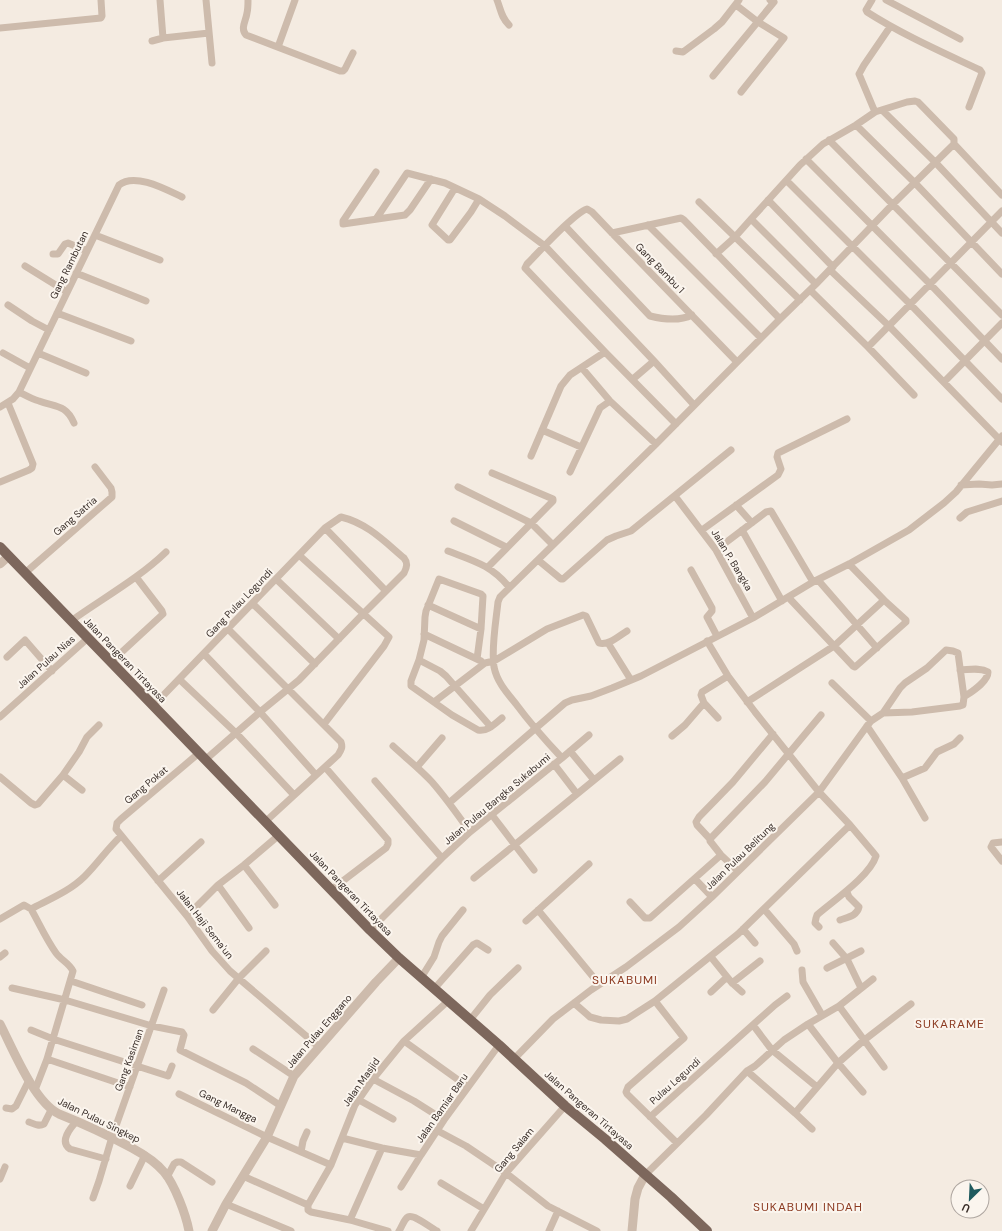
<svg xmlns="http://www.w3.org/2000/svg" width="1002" height="1231" font-family="'DM Sans',sans-serif">
<style>
.lines{fill:none;stroke-linecap:round;stroke-linejoin:round}
.minor{stroke:#cdbbac;stroke-width:7}
.tertiary{stroke:#cdbbac;stroke-width:9}
.primary{stroke:#7d675c;stroke-width:10}
.labels{text-anchor:middle;dominant-baseline:central;stroke-width:4;stroke-linejoin:round;paint-order:stroke}
.street-label{font-size:10px;fill:#3b302b;stroke:#fbf5ee}
.quarter-label{font-size:12px;letter-spacing:1px;fill:#8c3b22;stroke:#fbf5ee}
</style>
<rect width="100%" height="100%" fill="#f4ebe1"/>
<g class="lines">
<path class="minor" d="M160,0l3,38
M206,0l6,63
M248,0c0,4 0,9 -1,13 -1,8 -7,15 -1,22l94,36h3l2,-2 8,-16
M497,0c4,10 4,17 12,25
M872,0l-6,10 1,2c36,23 75,40 113,58l2,3 -13,34
M886,0l74,39
M736,5l22,17 26,16 -43,54
M0,28l101,-10 1,-2 -1,-16
M152,41l11,-3 46,-5
M278,47l17,-47
M676,51l7,1 31,-23 8,-7 17,-22
M713,76l61,-74 -4,-2
M882,110l53,52 67,71
M875,112l-16,-38 5,-9 26,-38
M856,125l59,58 87,91
M829,140l173,175
M954,144l48,51
M806,159l124,125 72,75
M376,172l-33,49v3l62,-9 5,-5 21,-31
M787,181l123,123 92,95
M455,188l-23,37 16,15h2l21,-28 8,-13
M768,200l65,67
M699,202l101,98
M376,219l31,-46 38,10 34,16 26,17 40,30 109,115 40,44
M751,219l65,65
M648,225l113,113
M565,226l85,90c12,3 30,5 42,-1
M612,233l69,-15 3,2 96,99
M95,235l65,25
M53,254h5l7,-10 3,-1 19,8
M25,266l42,26
M830,270l59,56 113,116
M76,273l70,28
M810,290l58,57 46,48
M8,305l24,16 17,9
M57,313l74,28
M868,347l134,-136
M605,352l-80,-84 2,-4c11,-11 47,-51 60,-55l5,3 20,21 125,129
M3,353l27,15
M38,353l48,20
M582,368l28,33 46,43
M633,379l21,-18
M944,382l58,-59
M19,392c6,3 13,7 20,9 16,6 27,3 35,22
M0,407l13,-8 6,-7 100,-207c16,-13 48,5 63,12
M542,430l39,17
M531,456l30,-70 9,-11 35,-23 71,72
M570,472l30,-64 10,-7
M0,482l29,-12 3,-2 1,-4 -25,-61
M961,485l18,-1 13,1 10,-1
M458,487l73,36 22,22
M675,496l41,54 37,68
M736,505l16,18
M960,518l7,-6 35,-11
M454,521l52,26
M325,528l61,63
M702,530l76,-55 3,-6 -4,-12 1,-4 69,-34
M742,530l40,71
M716,550l50,-38 5,-1 42,71
M448,551c26,10 43,14 61,36
M299,555l90,82 -5,9 -60,78
M538,560l23,19h2l44,-39 9,-4 15,-5 100,-81
M488,567l65,-66v-2l-61,-26
M691,570l21,38v3l-5,6 10,19
M25,573l87,-76v-5l-1,-4 -16,-21
M276,579l63,60
M818,580l59,68
M789,598l64,68 2,1 51,-45v-2l-22,-20
M253,604l62,60
M428,605l53,24
M71,621c32,-23 67,-42 95,-69
M228,629l113,113c2,6 0,8 -3,13l-73,67
M424,634l57,27
M707,641l21,35 27,36 64,80 31,33 22,26 4,5c-6,20 -43,45 -59,59l-1,3 -1,5 4,4
M608,643l23,37
M204,654l56,58 56,63
M7,657l18,-17 27,31
M477,659l4,-30 2,-33 -2,-2 -42,-15 -13,32 -1,6 -1,23 -5,20 -8,21v5l41,29 26,15c9,2 17,-6 24,-12
M419,660l21,11 6,5 45,51
M111,662l52,-48 -1,-3 -26,-34
M179,679l57,54 58,62
M832,683l39,38
M434,702l51,-39 9,-2 53,-32 36,-14 3,1 13,27c9,3 20,-7 28,-12
M747,702l87,-56 50,-46 -35,-36
M153,706l172,-178 16,-11c26,6 44,25 63,41 4,5 3,9 0,15l-41,41 -64,66 -39,32 -55,48
M883,713l29,-1 48,-6 3,-1 1,-8c7,-5 24,-15 24,-25 -8,-5 -20,-2 -28,-2
M0,717l88,-79
M718,718l-14,-15 -3,-8 1,-3 26,-16
M867,726l35,52 23,-10 12,-16 17,-8 6,-6
M672,736l13,-11 19,-22
M393,746c13,12 27,23 39,36 14,16 26,33 38,50
M570,751l24,29
M199,753l-78,66 -4,4 -1,6 71,87 25,35 18,20 89,76
M562,758c-16,-17 -32,-35 -46,-54 -9,-11 -19,-22 -22,-37 -3,-18 2,-46 4,-65l2,-5 156,-153 124,-125 36,-35 77,-80 61,-60v-5l-36,-37 -3,-1 -8,1 -32,10 -19,13 -33,19 -23,21 -49,54 -16,18 -19,17
M554,764l23,30
M325,767l63,73v4l-2,4 -55,42
M417,767l25,-29
M63,775l19,15
M0,777l31,26 4,2 3,-1 25,-29 16,-23 8,-15 12,-12
M902,778l23,40
M375,781l67,77
M449,803l116,-100 7,-3 19,-4 21,-8 29,-12 112,-58 60,-36 36,-18 60,-34 35,-27 12,-11 46,-56
M492,815l42,55
M710,839l-13,-14 -1,-3 3,-5 34,-35 40,-48
M1002,842l-9,1 -2,4 11,14
M244,865l31,40
M738,871l-17,-16 -11,-14v-2l55,-57 56,-67
M474,878l146,-119
M695,879l17,18
M158,881l43,-39
M218,885l31,43
M630,902l15,16h5l71,-63
M31,909c8,14 15,30 25,44 5,7 13,10 17,18l-26,88 -12,31
M31,909c19,-10 39,-18 54,-33 13,-13 23,-28 36,-40
M764,909l30,35 3,7
M538,910l61,74
M187,916l31,-31 26,-20 34,-29
M0,919l24,-14 7,4
M840,920c8,-3 17,-4 19,-13l-10,-10 -2,-5
M526,921l63,-57
M743,929l12,14
M370,930l72,-72 28,-26 92,-74 27,-23
M833,943l14,16 14,29
M0,957l5,-4
M711,957l21,26 10,9
M827,968l34,-17
M802,970l1,12 19,33
M421,978l13,-21 5,-15 3,-6 21,-26
M71,981l71,24
M732,983l28,-22
M12,988l53,12 87,26 30,6 2,3 -4,15 66,33 35,23
M434,989l39,-44 4,-2 11,7
M711,992l16,-15
M655,1001l29,37 -56,49 -2,5 1,2 50,49
M574,1003l16,14 11,3 18,1 8,-2 28,-18 83,-67 112,-109
M839,1006l45,61
M213,1010l26,-32 27,-27
M470,1020l20,-25 28,-27
M808,1024l30,39 25,29
M753,1025l9,12 10,13 45,37
M31,1030l22,9 115,37 4,-10
M404,1041l64,46
M253,1049l41,27
M47,1059l83,28
M514,1059l39,-40 38,-29 35,-23 53,-40 33,-30 107,-105 48,-66 4,-5 12,-8 17,-25 5,-5 22,-15 19,-18 7,1 5,2 6,44
M747,1071l48,42 17,16
M373,1079l41,22 30,19
M179,1094l88,43 64,28
M359,1100l34,19
M6,1108l6,1 4,-3 13,-26
M795,1113l43,-50 25,-22 48,-37
M650,1117l125,-112 12,-9
M77,1121c-7,7 -18,21 -7,28l36,10
M29,1122c5,2 10,5 15,2l7,-14
M438,1131l28,15 40,27 42,33 49,25
M342,1138l40,10 39,7 23,-35 55,-75
M301,1152l2,-11 4,-9
M645,1175l61,-60 41,-44 8,-5 29,-26 24,-16 31,-18 34,-27
M243,1176l65,29
M167,1177l7,-13 3,-2h4l31,20
M0,1179l5,-12
M441,1183l43,26
M130,1186l15,-31
M401,1187l20,-32
M93,1198l6,-17 13,-44 52,-147
M226,1204l65,27
M350,1220l32,-72
M388,1231l-38,-11 -39,-8 -3,-2v-5l23,-40 24,-60 18,-26 31,-38 44,-40
M399,1231c3,-4 5,-12 9,-14 6,-3 23,11 29,14
M471,1231l35,-58 59,-67
M549,1231l9,-20"/>
<path class="tertiary" d="M0,564l9,-8
M0,1024c13,25 34,78 59,90 25,10 49,21 73,34 11,6 23,13 32,24 11,13 22,43 25,59
M212,1231l14,-27 41,-67 27,-61 82,-94 23,-24
M632,1231l3,-32 3,-11 7,-13"/>
<path class="primary" d="M0,547l370,383 29,28 100,87 66,61 40,33 66,58 36,34"/>
</g>
<g class="labels">
<g class="street-label">
<text transform="translate(69 265) rotate(-64)">Gang Rambutan</text>
<text transform="translate(660 268) rotate(46)">Gang Bambu 1</text>
<text transform="translate(75 516) rotate(-41)">Gang Satria</text>
<text transform="translate(732 560) rotate(59)">Jalan P. Bangka</text>
<text transform="translate(239 603) rotate(-46)">Gang Pulau Legundi</text>
<text transform="translate(125 660) rotate(46)">Jalan Pangeran Tirtayasa</text>
<text transform="translate(46 662) rotate(-42)">Jalan Pulau Nias</text>
<text transform="translate(146 785) rotate(-40)">Gang Pokat</text>
<text transform="translate(497 799) rotate(-40)">Jalan Pulau Bangka Sukabumi</text>
<text transform="translate(740 856) rotate(-44)">Jalan Pulau Belitung</text>
<text transform="translate(351 893) rotate(46)">Jalan Pangeran Tirtayasa</text>
<text transform="translate(205 924) rotate(52)">Jalan Haji Sema'un</text>
<text transform="translate(319 1031) rotate(-49)">Jalan Pulau Enggano</text>
<text transform="translate(129 1060) rotate(-70)">Gang Kasiman</text>
<text transform="translate(675 1081) rotate(-42)">Pulau Legundi</text>
<text transform="translate(361 1082) rotate(-55)">Jalan Masjid</text>
<text transform="translate(228 1106) rotate(26)">Gang Mangga</text>
<text transform="translate(442 1108) rotate(-55)">Jalan Bamiar Baru</text>
<text transform="translate(589 1110) rotate(41)">Jalan Pangeran Tirtayasa</text>
<text transform="translate(99 1120) rotate(26)">Jalan Pulau Singkep</text>
<text transform="translate(514 1150) rotate(-50)">Gang Salam</text>
</g>
<g class="quarter-label">
<text x="625" y="980">SUKABUMI</text>
<text x="950" y="1024">SUKARAME</text>
<text x="808" y="1207">SUKABUMI INDAH</text>
</g>
</g>
<g transform="translate(970 1199) rotate(204)"><circle r="19" fill="#fbf5ee" stroke="#aea6a0"/>
<path d="M0-3L7 15L0 10L-7 15Z" fill="#1f5a5e"/>
<text y="-6" font-size="11" font-weight="bold" text-anchor="middle" fill="#3b302b">U</text>
</g>
</svg>
